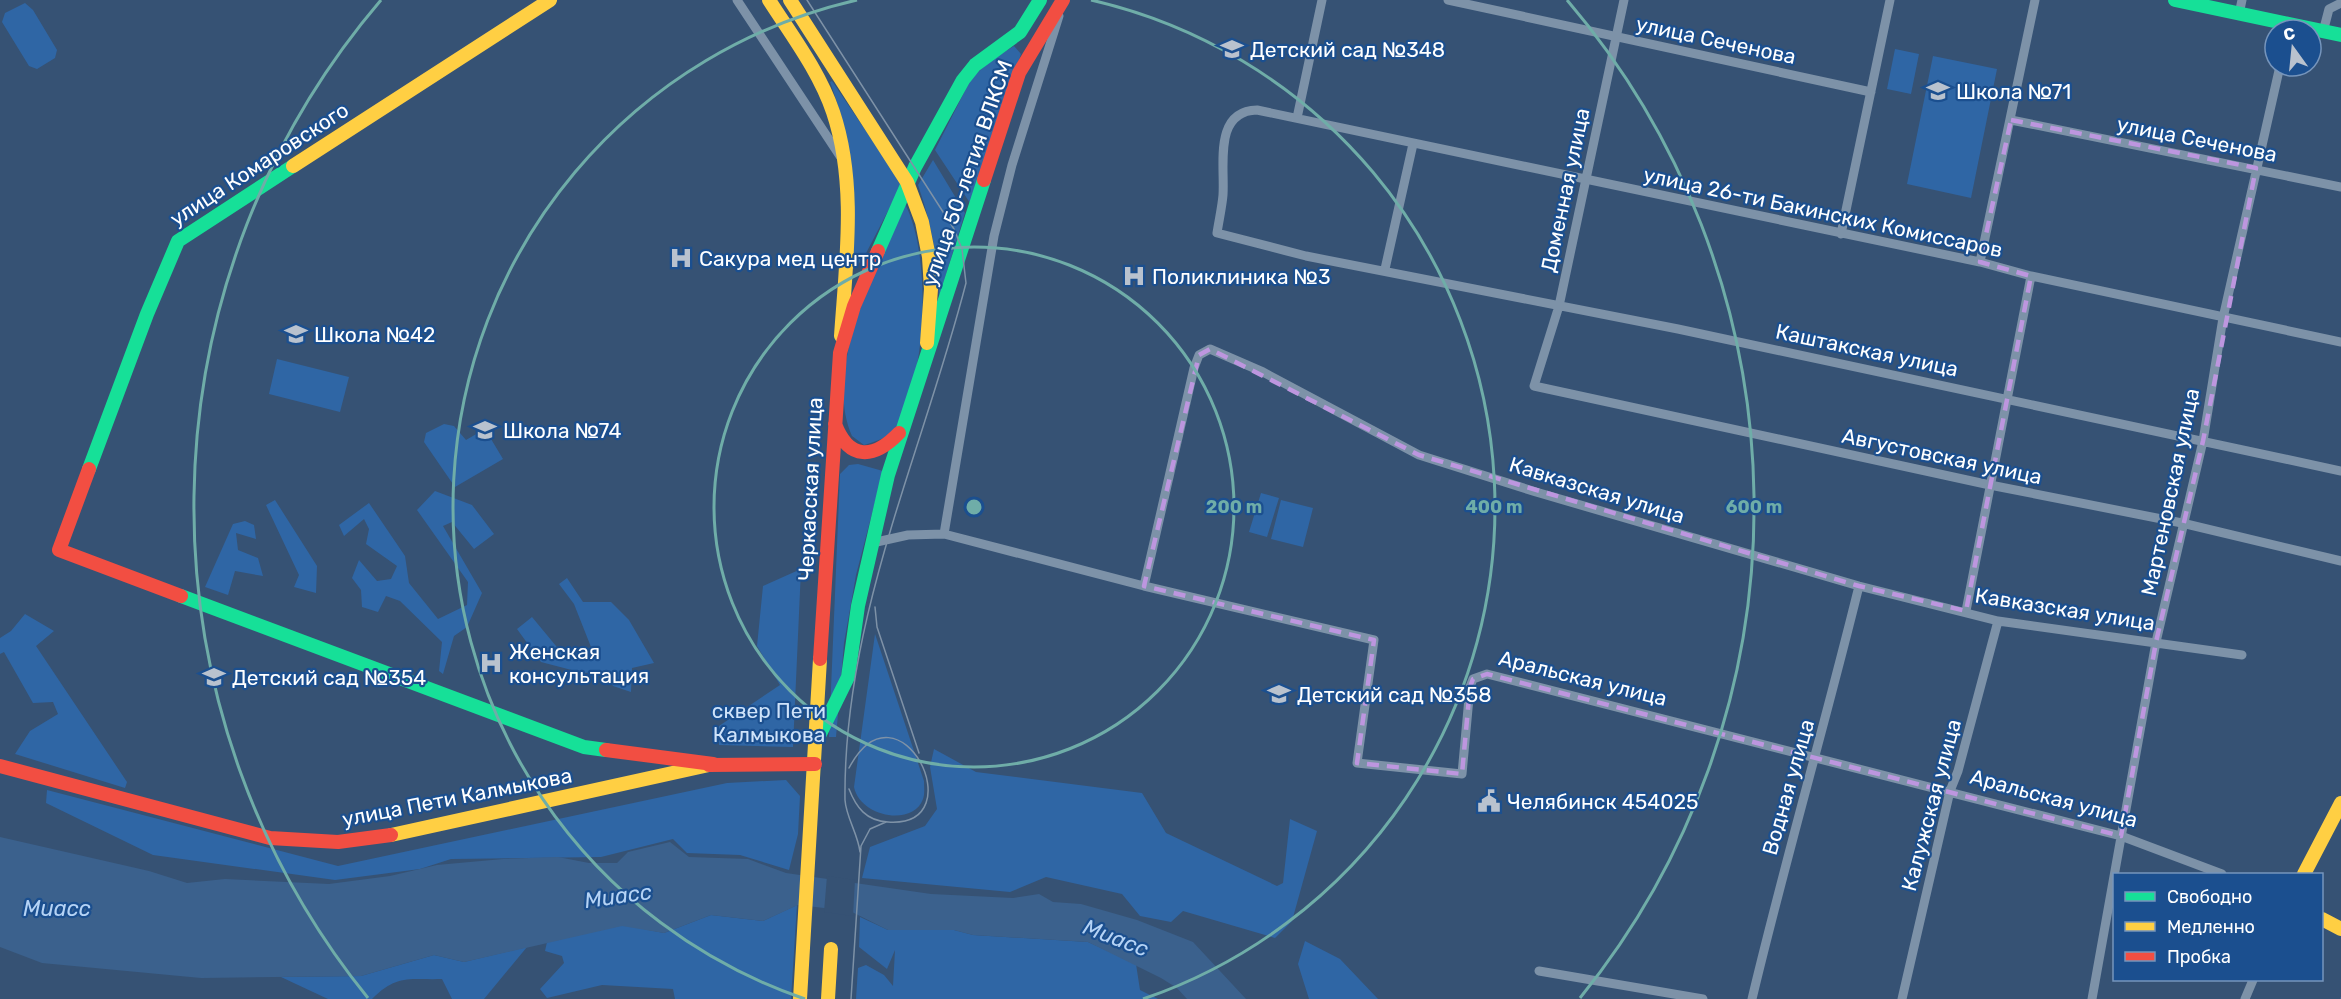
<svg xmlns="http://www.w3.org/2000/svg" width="2341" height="999" font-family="Rubik,sans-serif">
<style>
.green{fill:#2f66a5}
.water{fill:#3b618d}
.pier{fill:#365274}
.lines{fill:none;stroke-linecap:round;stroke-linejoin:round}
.stream{stroke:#3b618d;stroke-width:2}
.street{stroke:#7d92a8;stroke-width:9}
.fast{stroke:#16e098;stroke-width:14}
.slow{stroke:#ffcf43;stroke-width:14}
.jam{stroke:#f24e42;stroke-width:14}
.tram{stroke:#7e92a7;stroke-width:1.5}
.marked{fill:none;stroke:#bd96df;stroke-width:4.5;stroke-dasharray:12 8;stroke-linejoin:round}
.ring{fill:none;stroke:#6fada8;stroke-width:3}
.labels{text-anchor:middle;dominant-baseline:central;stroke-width:4.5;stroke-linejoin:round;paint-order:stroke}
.street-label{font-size:21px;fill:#fff;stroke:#1b4f8f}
.poi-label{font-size:21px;fill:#fff;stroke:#1b4f8f;text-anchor:start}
.park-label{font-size:21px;fill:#cfe3fa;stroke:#1b4f8f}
.water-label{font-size:22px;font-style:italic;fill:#b5d3f5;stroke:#1b4f8f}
.centre{fill:#6fada8;stroke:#1b4f8f;stroke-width:3}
.ring-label{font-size:18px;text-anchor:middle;font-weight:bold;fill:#6fada8;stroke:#1b4f8f;stroke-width:4.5;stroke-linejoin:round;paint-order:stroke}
</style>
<rect width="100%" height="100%" fill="#365274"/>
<path class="green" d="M25,3l8,7 24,40 -2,8 -18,11 -8,-3 -27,-44 3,-9z
M1014,46l7,8 -51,149 -35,-53 36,-71 19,-18z
M1895,49l24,5 -8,40 -24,-5z
M1933,56l64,13 -26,129 -64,-14z
M832,81l70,103 -39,75 -13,13c7,-72 5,-121 -20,-190z
M933,160l32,53 -26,84c-1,-39 -8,-75 -21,-112z
M905,204c27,51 22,174 -9,223 -6,10 -21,15 -32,18l-12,-9c-30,-68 26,-169 53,-232z
M277,359l72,18 -9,35 -71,-18z
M444,424l10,2 12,14 19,-11 18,30 -48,28 -31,-45 2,-9z
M858,464l25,7 -27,104 -12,68 -8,94h-7l11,-263 9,-9z
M435,491l37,14 22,29 -20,15 -22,-27 -9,4 39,67 -15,34 -13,9 -11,38 -4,-3 3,-29 -42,-41 -14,-5 -8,16 -16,-5 -1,-17 -9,-12 7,-18 18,21 14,-2 6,-13 -31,-22 3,-15 -5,-10 -20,17 -5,-11 30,-22 36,53 4,27 29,36 29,-14 1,-23 -51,-72z
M1261,493l18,5 -12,39 -18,-5z
M275,500l42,66 -1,27 -22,-6 5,-12 -33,-70z
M1281,500l32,8 -10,39 -32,-8z
M245,521l9,4 2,14 -20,-6 2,17 20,8 5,18 -28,-5 -7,24 -23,-8 28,-63z
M801,569l-8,178 -74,-2v-19l61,-41 -23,-39 6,-60z
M567,578l16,24h28l18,18 25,43 -22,5 -1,24 -18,-6 -8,-14 -22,1 -42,-11 -24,-33 15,-12 34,41 25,-11 -17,-43 -15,-20z
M25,614l29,17 -18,15 91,136 -2,6 -110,-34 15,-23 28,-17 -5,-12 -20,1 -29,-51 -4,2v-16l11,-7z
M875,634l49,147c0,5 1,13 -1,18 -10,28 -63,18 -69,-12z
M934,749l42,23 166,21 24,40 111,53 6,-3 7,-64 27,12 -25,90 -17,17 -92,-27 -12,11 -31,-6 -18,-22 -76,-17 -36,15 -148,-14 8,-31 55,-21 12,-17 -7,-42z
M786,780l14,16 -2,38 -9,36 -49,-15 -53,-2 -14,-14 -72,18 -150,2 -31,10 -85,11 -182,-25 -107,-52 1,-13 291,76 389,-83z
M797,905l-6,94h-116l-2,-10 -71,-4 -55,13 -7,-9 24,-26 -2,-7 -17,-5 2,-9 76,-17 41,8 47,-18 52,6z
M860,917l28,13h66l19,5 115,7 48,22 4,26 18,9h-302l2,-31 8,-3 18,10 9,11 2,-36 -8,19 -28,-22z
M1305,941l35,18 38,40h-69l-11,-35z
M527,947l-43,52h-32l-10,-20c-33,1 -45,-5 -70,20h-44l-47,-22 80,-1 73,-21 30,7z"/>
<path class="water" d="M0,837l149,34 38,12 38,-4 104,5 61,-8 47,-11 66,-6 55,-2 31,6h28l11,-11 42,-10 19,15 59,2 38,14 145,21 82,4 26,-4 14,8 28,2 56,16 56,22 53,57h-59l-10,-11 -16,-10 -73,-36 -115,-7 -19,-5h-66l-38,-19 -52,-6 -35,16 -52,-6 -47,18 -42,-7 -158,36 -30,-7 -73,21 -160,2 -159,-15 -42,-16z"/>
<path class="pier" d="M827,876l28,4 -2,36 -29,-4z"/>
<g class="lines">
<path class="stream" d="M2341,999v-1"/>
<path class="street" d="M737,0l103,156
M1448,0l423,92
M1624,0l-65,306 -25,80 456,99 192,38 159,38
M2239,14l3,-14
M2323,32l6,-23 12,-6
M1297,118l25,-118
M2011,120l330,67
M1841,234l49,-234
M1980,262l55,-262
M1385,269l28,-125
M2341,342l-310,-66 -51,-14 -723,-152c-44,1 -32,56 -34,85 -1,12 -4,25 -6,38l89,23 372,73 663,142
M944,534l50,-298 18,-71 47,-149
M872,543l36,-8 36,-1 200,52 230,54 -17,123 105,11 8,-87 3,-8 14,-5 634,162 101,38
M1144,586l50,-218 5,-13 11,-6 53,23 156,83 117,37 323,94 139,35 244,34
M1966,611l65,-335
M1539,971l164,28
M1752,999c33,-138 73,-275 107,-413
M1902,999l48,-208 8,-20 40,-150
M2092,999l64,-357 47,-201 20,-123 57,-252
M2245,999l8,-19"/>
<path class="fast" d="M2175,0l166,35
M878,251l37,-84 48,-87 12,-15 45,-33 20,-32
M89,469l58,-155 31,-73 115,-75
M181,596l403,151 22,3
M819,736l29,-59 10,-71 30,-131 96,-295"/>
<path class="slow" d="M769,0c23,36 50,71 64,112 24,71 13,150 8,224
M790,0l117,182 15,40 7,35 2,32 -4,54
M293,166l257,-166
M391,835l318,-70
M2304,874l37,-71
M2322,919l19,10
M800,999l20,-340
M828,999l3,-50"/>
<path class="jam" d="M984,180l35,-107 44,-73
M835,424c14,37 39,35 64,9
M89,469l-30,81 122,46
M820,659l20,-306 14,-47 24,-55
M606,750l107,14
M709,765l106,-1
M0,766l270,72 68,4 53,-7"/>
<path class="tram" d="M807,0l147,229 8,20 4,34c-44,171 -123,336 -121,517 1,17 13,34 15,52
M875,607l2,20 42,126
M849,789c7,18 17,32 39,33 88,6 11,-148 -39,-54
M851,999l10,-153 9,-17 16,-7"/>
</g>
<path class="marked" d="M2011,120l245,48 -53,273 -47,201 -35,194 -634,-162 -14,5 -3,8 -8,87 -105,-11 17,-123 -230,-54 55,-231 11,-6 209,106 440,131 107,25 65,-335 -51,-14z"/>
<g class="ring">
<circle cx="974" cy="507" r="260"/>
<path d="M805 999A520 520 0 0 1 857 0M1091 0A520 520 0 0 1 1143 999"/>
<path d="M368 998A780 780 0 0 1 381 0M1567 0A780 780 0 0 1 1580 998"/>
</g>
<defs>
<g id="school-bare" transform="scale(1.8)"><path d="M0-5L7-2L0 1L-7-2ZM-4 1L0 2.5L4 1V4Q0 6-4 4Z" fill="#b9c2ce" stroke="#1b4f8f" stroke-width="2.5" paint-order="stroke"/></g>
<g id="hospital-bare" transform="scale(1.8)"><path d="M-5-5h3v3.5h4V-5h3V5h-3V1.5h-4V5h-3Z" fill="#b9c2ce" stroke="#1b4f8f" stroke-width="2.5" paint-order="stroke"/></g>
<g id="civic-bare" transform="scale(1.8)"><path d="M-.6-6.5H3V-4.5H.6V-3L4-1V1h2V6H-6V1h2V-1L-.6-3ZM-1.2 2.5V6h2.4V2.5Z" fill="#b9c2ce" stroke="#1b4f8f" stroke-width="2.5" paint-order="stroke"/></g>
</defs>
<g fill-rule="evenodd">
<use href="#school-bare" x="1232" y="49"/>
<use href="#school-bare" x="1938" y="91"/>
<use href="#hospital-bare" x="681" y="258"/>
<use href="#hospital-bare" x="1134" y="276"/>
<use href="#school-bare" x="296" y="334"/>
<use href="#school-bare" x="485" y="430"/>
<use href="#hospital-bare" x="491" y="663"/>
<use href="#school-bare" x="214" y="677"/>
<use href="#school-bare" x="1279" y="694"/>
<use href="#civic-bare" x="1489" y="801"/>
</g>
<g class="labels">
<g class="street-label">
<text transform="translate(1716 40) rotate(12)">улица Сеченова</text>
<text transform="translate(2197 139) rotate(11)">улица Сеченова</text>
<text transform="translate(259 164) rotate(-33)">улица Комаровского</text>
<text transform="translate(967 173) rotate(-71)">улица 50-летия ВЛКСМ</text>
<text transform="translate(1565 190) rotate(-78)">Доменная улица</text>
<text transform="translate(1823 212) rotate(12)">улица 26-ти Бакинских Комиссаров</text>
<text transform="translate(1867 350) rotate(12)">Каштакская улица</text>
<text transform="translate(1942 456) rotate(12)">Августовская улица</text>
<text transform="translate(810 489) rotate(-87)">Черкасская улица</text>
<text transform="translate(1597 490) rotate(17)">Кавказская улица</text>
<text transform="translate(2170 492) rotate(-78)">Мартеновская улица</text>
<text transform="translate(2065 609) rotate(9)">Кавказская улица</text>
<text transform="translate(1583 678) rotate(14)">Аральская улица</text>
<text transform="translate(1788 787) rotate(-74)">Водная улица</text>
<text transform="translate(457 797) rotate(-11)">улица Пети Калмыкова</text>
<text transform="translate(2054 798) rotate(15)">Аральская улица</text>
<text transform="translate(1931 805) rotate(-75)">Калужская улица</text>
</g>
<g class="poi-label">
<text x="1250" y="49">Детский сад №348</text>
<text x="1956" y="91">Школа №71</text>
<text x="699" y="258">Сакура мед центр</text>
<text x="1152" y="276">Поликлиника №3</text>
<text x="314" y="334">Школа №42</text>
<text x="503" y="430">Школа №74</text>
<text x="509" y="651">Женская<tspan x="509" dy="24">консультация</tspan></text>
<text x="232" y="677">Детский сад №354</text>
<text x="1297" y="694">Детский сад №358</text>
<text x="1507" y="801">Челябинск 454025</text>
</g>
<g class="park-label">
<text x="769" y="710">сквер Пети<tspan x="769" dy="24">Калмыкова</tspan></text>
</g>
<g class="water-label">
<text transform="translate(618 896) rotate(-8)">Миасс</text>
<text x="57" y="908">Миасс</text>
<text transform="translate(1116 938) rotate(21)">Миасс</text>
</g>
</g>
<circle cx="974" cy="507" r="9" class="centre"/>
<g class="ring-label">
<text x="1234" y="513">200 m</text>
<text x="1494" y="513">400 m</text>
<text x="1754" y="513">600 m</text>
</g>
<rect x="2113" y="873" width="210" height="108" fill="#1b4f8f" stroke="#7695bc" stroke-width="1.5"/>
<rect x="2125" y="892" width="30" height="9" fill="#16e098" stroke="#7695bc" stroke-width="1.5"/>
<text x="2167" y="903" font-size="18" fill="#ffffff">Свободно</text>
<rect x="2125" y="922" width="30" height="9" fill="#ffcf43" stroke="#7695bc" stroke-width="1.5"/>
<text x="2167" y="933" font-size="18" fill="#ffffff">Медленно</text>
<rect x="2125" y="952" width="30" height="9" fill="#f24e42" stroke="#7695bc" stroke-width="1.5"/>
<text x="2167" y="963" font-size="18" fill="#ffffff">Пробка</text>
<g transform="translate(2293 48) rotate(345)"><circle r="28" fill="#1b4f8f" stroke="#7695bc" stroke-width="1.5"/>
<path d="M0-4.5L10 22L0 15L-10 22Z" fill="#b9c2ce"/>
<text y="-9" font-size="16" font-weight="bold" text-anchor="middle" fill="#ffffff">С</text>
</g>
</svg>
